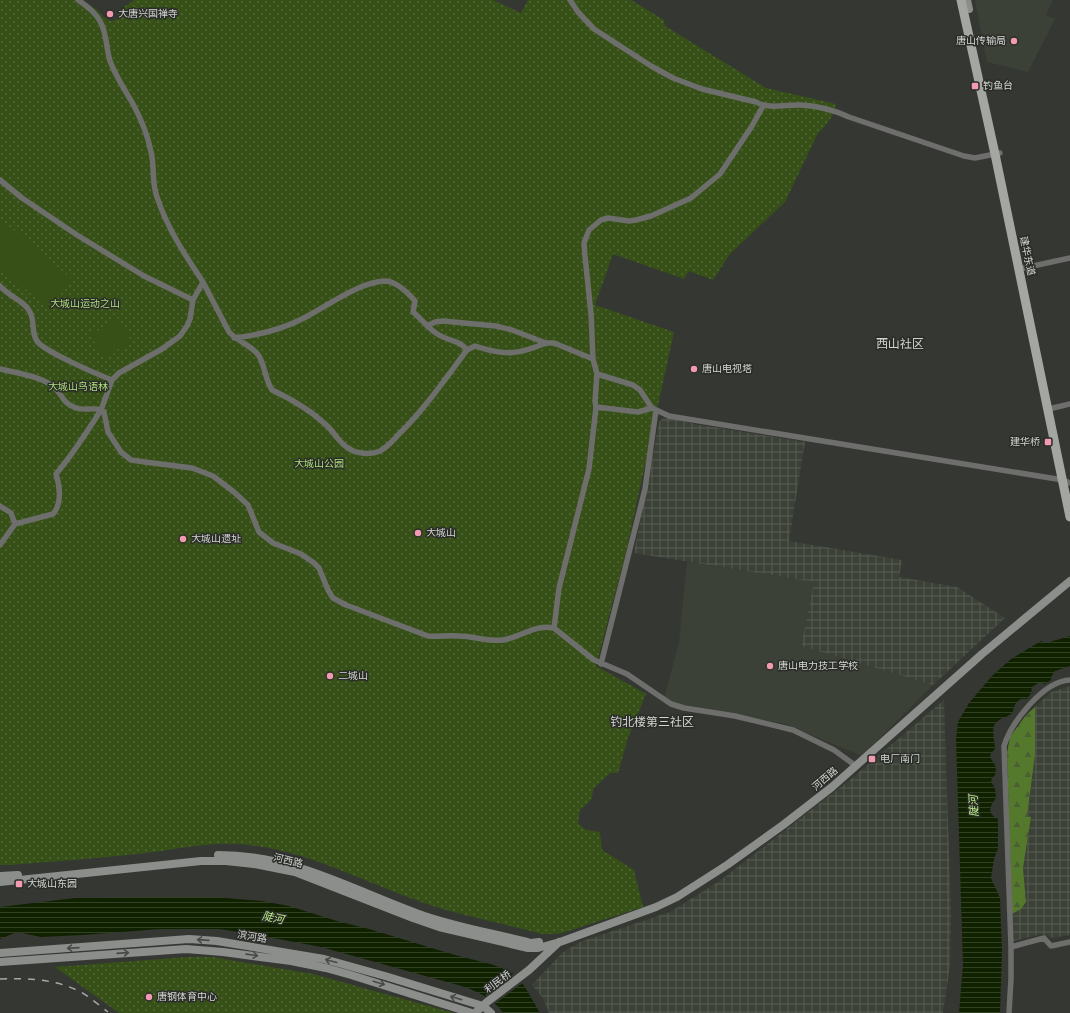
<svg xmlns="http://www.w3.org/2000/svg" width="1070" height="1013" font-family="'Fira Sans Condensed','Noto Sans SC',sans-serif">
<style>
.built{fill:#3c4137}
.industrial{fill:url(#industrial-grid)}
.forest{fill:url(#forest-firs)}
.park{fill:url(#park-dots)}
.garden{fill:#365018}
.water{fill:url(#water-rules)}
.pier{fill:#343732}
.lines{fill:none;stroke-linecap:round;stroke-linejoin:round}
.street{stroke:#6e6f6c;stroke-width:5.5}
.secondary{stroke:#8c8e8b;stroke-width:8}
.primary{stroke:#a4a6a2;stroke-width:9}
.rail{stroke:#a7a9a6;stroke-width:1.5;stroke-dasharray:7 7;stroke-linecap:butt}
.oneway{stroke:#474a46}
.poi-dot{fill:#f29aaf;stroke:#2a2d28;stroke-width:1.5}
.labels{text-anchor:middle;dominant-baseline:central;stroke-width:3;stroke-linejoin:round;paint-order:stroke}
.poi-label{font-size:10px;fill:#d3d5d2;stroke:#2a2d28;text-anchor:start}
.street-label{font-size:10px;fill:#d3d5d2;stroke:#2a2d28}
.park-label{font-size:10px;fill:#addf79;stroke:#2a2d28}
.water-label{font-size:11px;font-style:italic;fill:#bdf089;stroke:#2a2d28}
.quarter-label{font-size:12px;fill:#d3d5d2;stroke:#2a2d28}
</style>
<defs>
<pattern id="industrial-grid" width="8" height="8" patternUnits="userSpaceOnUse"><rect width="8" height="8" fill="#3c4137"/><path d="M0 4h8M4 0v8" fill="none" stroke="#575c53"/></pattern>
<pattern id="forest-firs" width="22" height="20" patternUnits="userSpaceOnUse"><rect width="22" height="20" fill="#55792c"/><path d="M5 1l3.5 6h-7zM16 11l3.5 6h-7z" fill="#4b5f35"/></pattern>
<pattern id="park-dots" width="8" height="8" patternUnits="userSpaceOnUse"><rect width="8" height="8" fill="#365018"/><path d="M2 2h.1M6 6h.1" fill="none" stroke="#526839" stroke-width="1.8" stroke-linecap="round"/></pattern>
<pattern id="water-rules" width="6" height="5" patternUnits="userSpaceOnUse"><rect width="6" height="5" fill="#102100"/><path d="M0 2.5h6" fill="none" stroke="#324024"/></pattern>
</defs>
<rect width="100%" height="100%" fill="#343732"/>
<path class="built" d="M977,0h76l-7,15 9,4 -27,53 -41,-10 -12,-61z
M687,562l127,20 -13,64 132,39 -71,71 -77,-32 -122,-22 16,-60z"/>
<path class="industrial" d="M665,416l20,4 9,4 111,18 -16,99 113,19 -3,17 58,10 48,31 -72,67 -132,-39 13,-64 -180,-29 25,-131z
M1070,686v249l-17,3 -11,-4 -29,7 -1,-27 9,-5 5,-7 -3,-34 8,-50 -4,-2 8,-61v-48l16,-15z
M944,700l7,214 -1,52 -7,47h-394l-6,-15 -11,-13 30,-32 18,-11 90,-30 48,-30 133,-103z"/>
<path class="forest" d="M1035,707v48l-8,61 4,1 -8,51 3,34 -5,7 -9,5 -5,-161 3,-16 16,-22z"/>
<path class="park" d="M0,0h83l13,9 10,10 5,2 6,-2 3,-9 14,-10h359l28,13 7,-13h103l33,20 1,6 101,62 70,16c-2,12 -9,21 -18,29l-33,69 -55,52 -17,26 -24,-9 -5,8 -71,-25 -18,51 79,27 -48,220 -30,114 50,28 -18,44 -10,35h-8l-16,15 -3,12 -11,10 -2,13 8,7 14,2 2,18 32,20 9,37 -81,26 -11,1h-10c-39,-11 -79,-18 -117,-31 -59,-20 -113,-51 -175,-58 -38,-5 -75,5 -112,9 -42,5 -84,7 -126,11h-11z
M188,957h24l101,17 141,39h-335l-64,-46z"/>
<path class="garden" d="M3,221l70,59 -24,29 -49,-41v-43z
M118,318l14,24 -13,8 -15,-23z
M104,327l14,24 -13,8 -15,-24z"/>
<path class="water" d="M1070,636v30l-15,5 -4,6v3l-6,4 -5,-2 -8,5 -1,6 -4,6c-3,0 -6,-1 -9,2 -5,3 -3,10 -7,13 -5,4 -12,4 -16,10 -4,6 0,18 0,25l-4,4 -1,4 6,10 -1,8 -3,3 -1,4 4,6 1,10c-7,9 -9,15 2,21v29l-4,11 -3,19 9,20 2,54 -2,59v2h-41l4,-49 -7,-225 2,-17 11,-19 23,-27 19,-17 30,-18 5,2z
M146,897h67l49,4 27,5 48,15 32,8 86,26 39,10 19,8 12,14 15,26h-37c-9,-14 -23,-20 -38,-26l-144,-40 -69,-13 -33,-5h-59l-77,6 -42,2 -24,-5 -17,7v-32l75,-9z"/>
<path class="pier" d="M515,972l9,10 -31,23 -8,-10z"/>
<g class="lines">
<path class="street" d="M78,0c9,6 17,12 22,21 7,12 6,27 10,40 6,16 15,29 23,43 8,15 15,32 18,48 4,16 0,28 6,45 10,31 28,58 46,85l-10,18 -3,19 -3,7 -7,10 -18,13 -43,24 -7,7 -11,30 3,2 4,20 13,20 10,8 14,2 47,6 21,8 21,16 14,13 11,27 14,11 28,11 13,9 5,5 9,22 5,8 13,7 82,31c10,1 20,-1 31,0 14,0 30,6 44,4 19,-3 31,-16 51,-12l5,-40 30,-119 7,-62 -1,-6 2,-27 -4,-15 -2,-45 -6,-58 -1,-13 5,-13 12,-10 7,-2 21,3 7,-1 15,-4 40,-18 29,-24 32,-48 11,-20
M570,0l8,12 16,17 57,37 22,12 29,11 54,13c13,8 31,2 45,3 17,1 33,5 48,12l115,39 11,2 25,-5
M0,180l22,18 55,37 67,41 49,24
M1024,268l46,-10
M203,282l26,50c8,9 25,15 30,24 6,10 6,23 13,34 19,9 37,19 53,34 9,7 13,18 23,24 8,6 23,7 32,3 7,-4 13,-10 18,-16 26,-25 47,-56 69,-85l8,-4c30,10 42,9 71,-3
M0,286c8,10 25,15 30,26 5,9 1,21 7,29 6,10 62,34 75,39
M427,326l8,-4 8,-1 53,5 16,4 34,13h8l39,16
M234,338c26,-3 47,-8 70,-20 23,-12 55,-36 81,-37 11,0 23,12 30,20l-2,11c9,7 16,18 26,23 10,6 22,6 28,15
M0,369c17,4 40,7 54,18 9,8 8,16 22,21 8,3 17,-1 25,2 -14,22 -28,44 -45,64 4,12 6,30 -3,40l-38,10 -15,21
M597,374l36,11 7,5 12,18 17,8 394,64 7,3
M596,407l42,5 14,-4
M1053,408l17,-4
M0,506l11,7 4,11
M554,628l40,32 33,14 44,30 13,4 51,8 58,14 41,20 22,16
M601,664l44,-175 11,-79
M1011,947l33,-9 7,8 19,-4
M1009,1013l2,-34v-32l-7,-201c7,-23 39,-65 66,-66"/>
<path class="secondary" d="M967,0l2,9
M218,855c75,0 130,33 198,58 37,14 77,20 115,30l8,-1
M0,876l18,-1
M0,882l201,-21h25l28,3 41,8 118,46 26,9 89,21h10l22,-6 96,-35 21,-10 50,-32 56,-40 49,-38 150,-133 88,-73
M0,953l189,-14 28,2 107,18 61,17 98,30 8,7
M0,962l186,-13 37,3 68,9 35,7 25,7 121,38
M475,1013l12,-11 42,-32 30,-28"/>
<path class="primary" d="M961,0l34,154 75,363"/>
<path class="rail" d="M0,979c29,-1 55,0 81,13 10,6 19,14 27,20"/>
</g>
<defs><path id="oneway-shaft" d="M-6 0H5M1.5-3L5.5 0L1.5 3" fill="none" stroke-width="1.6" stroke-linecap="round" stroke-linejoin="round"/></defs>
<g class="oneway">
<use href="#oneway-shaft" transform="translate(203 940) rotate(-176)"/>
<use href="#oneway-shaft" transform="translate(73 948) rotate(176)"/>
<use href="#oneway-shaft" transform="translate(123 953) rotate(-4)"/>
<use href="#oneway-shaft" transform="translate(252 955) rotate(8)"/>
<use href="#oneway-shaft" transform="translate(331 961) rotate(-165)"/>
<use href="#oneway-shaft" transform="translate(379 983) rotate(17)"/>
<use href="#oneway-shaft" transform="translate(456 998) rotate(-163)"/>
</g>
<g class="poi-dot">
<circle cx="110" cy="14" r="4"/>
<circle cx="1014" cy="41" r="4"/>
<rect x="971" y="82" width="8" height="8" rx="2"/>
<circle cx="694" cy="369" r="4"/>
<rect x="1044" y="438" width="8" height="8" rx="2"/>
<circle cx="418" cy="533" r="4"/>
<circle cx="183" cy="539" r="4"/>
<circle cx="770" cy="666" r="4"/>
<circle cx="330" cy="676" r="4"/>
<rect x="868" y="755" width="8" height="8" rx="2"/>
<rect x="15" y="880" width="8" height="8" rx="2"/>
<circle cx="149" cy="997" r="4"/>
</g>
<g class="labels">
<g class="poi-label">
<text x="118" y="14">大唐兴国禅寺</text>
<text x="1006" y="41" text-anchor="end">唐山传输局</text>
<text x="983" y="86">钓鱼台</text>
<text x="702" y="369">唐山电视塔</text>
<text x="1040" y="442" text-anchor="end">建华桥</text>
<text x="426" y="533">大城山</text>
<text x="191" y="539">大城山遗址</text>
<text x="778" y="666">唐山电力技工学校</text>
<text x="338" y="676">二城山</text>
<text x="880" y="759">电厂南门</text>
<text x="27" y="884">大城山东园</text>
<text x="157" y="997">唐钢体育中心</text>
</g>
<g class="street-label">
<text transform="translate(1027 256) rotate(78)">建华东道</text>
<text transform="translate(825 779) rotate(-40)">河西路</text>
<text transform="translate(288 861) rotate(14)">河西路</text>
<text transform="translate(252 937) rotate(9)">滨河路</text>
<text transform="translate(498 982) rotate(-37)">利民桥</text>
</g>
<g class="park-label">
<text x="85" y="304">大城山运动之山</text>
<text x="78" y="387">大城山鸟语林</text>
<text x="319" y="464">大城山公园</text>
</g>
<g class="water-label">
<text transform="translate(974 806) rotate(-93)">陡河</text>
<text transform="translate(273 918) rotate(11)">陡河</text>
</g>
<g class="quarter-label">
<text x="900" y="344">西山社区</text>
<text x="652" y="722">钓北楼第三社区</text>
</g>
</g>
</svg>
